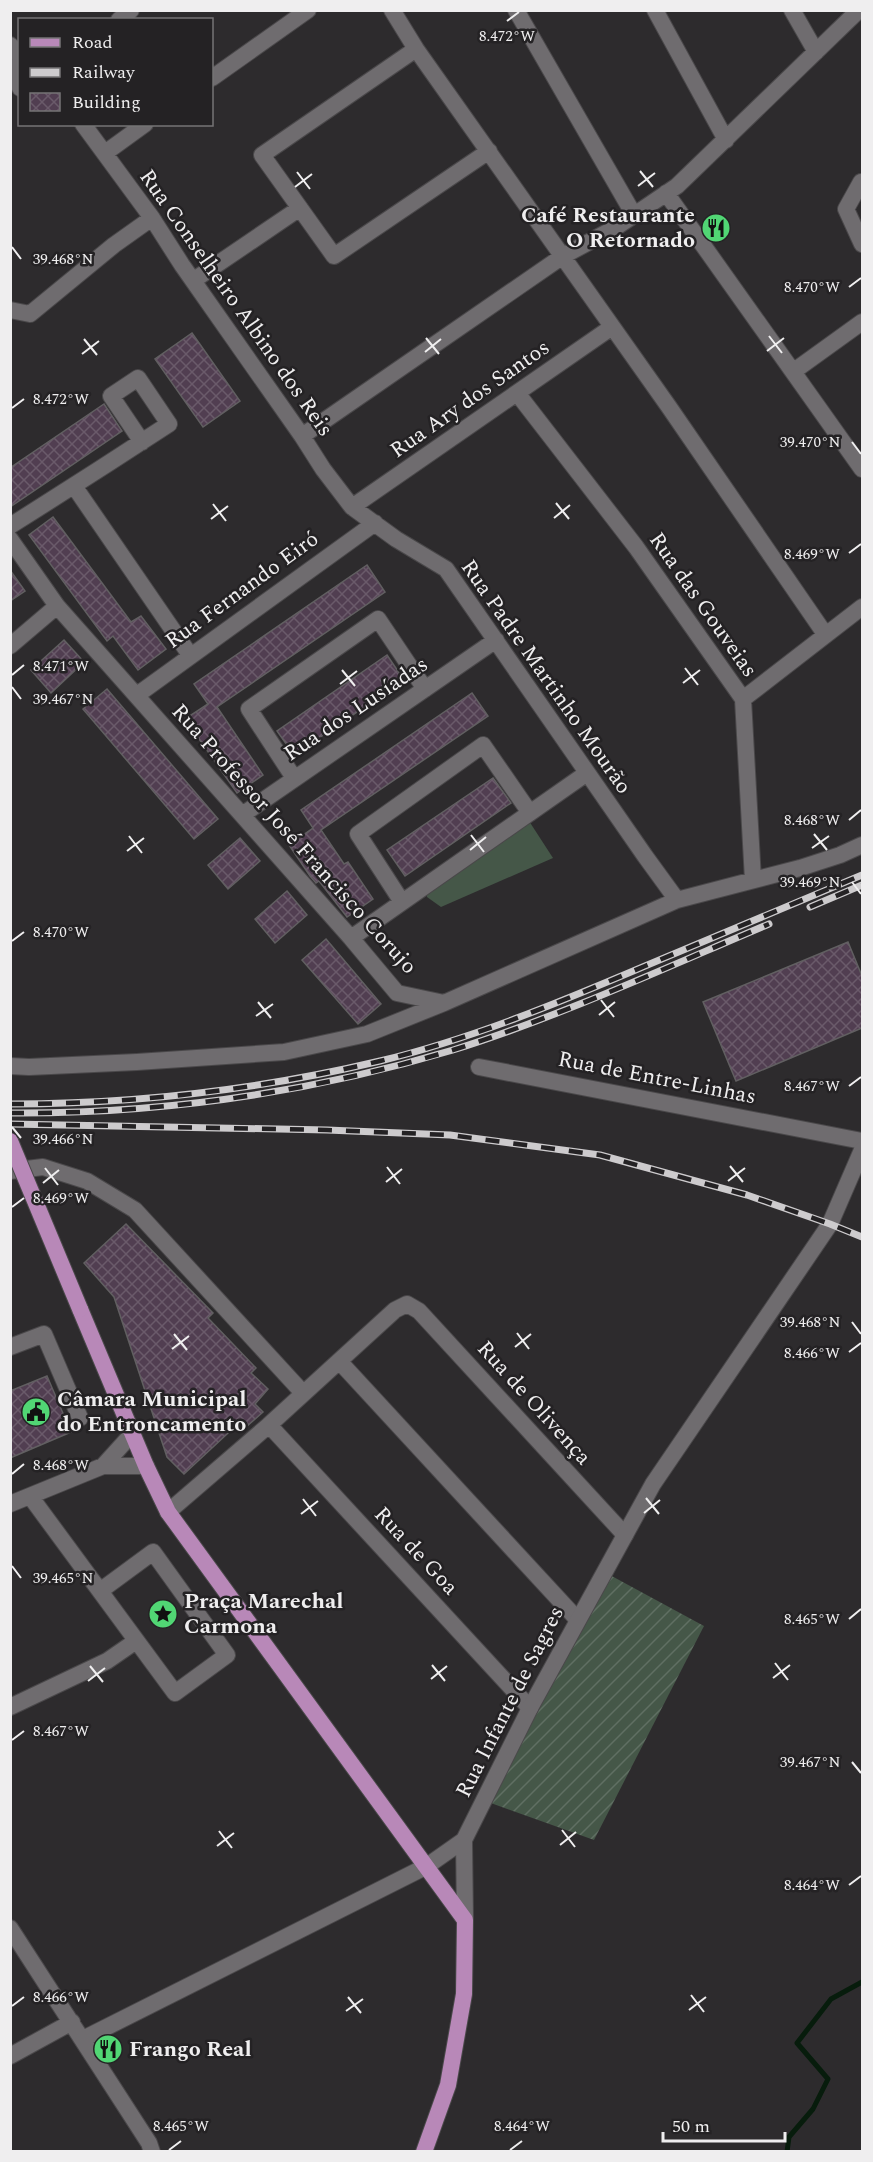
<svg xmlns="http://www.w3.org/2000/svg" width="873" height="2162" font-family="Spectral,serif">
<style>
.green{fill:#455748}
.garden{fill:url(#garden-furrows)}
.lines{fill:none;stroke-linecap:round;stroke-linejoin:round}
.stream{stroke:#071c0c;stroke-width:5}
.building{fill:url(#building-cross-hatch);stroke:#615f61;stroke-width:1.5}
.minor-casing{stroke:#4a484a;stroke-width:18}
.tertiary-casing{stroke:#4a484a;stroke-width:18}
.primary-casing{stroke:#4a484a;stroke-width:18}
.minor{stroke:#6f6c6f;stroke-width:16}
.tertiary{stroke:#6f6c6f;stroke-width:16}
.primary{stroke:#b888b8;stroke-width:16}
.rail-casing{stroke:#cdcbcd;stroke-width:7}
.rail{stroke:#242224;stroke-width:4.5;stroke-dasharray:14;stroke-linecap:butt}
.primary-bridge-casing{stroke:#4a484a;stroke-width:18;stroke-linecap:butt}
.primary-bridge{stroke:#b888b8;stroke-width:16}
.ticks{fill:none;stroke:#efeeef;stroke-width:2}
.labels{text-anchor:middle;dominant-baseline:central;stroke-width:5;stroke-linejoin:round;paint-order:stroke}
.poi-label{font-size:22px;font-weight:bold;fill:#efeeef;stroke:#242224;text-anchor:start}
.street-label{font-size:22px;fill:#efeeef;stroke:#242224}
.ticks-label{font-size:15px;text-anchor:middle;fill:#efeeef;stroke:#242224;stroke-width:5;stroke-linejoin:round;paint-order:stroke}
</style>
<defs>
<pattern id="garden-furrows" width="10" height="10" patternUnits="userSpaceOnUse" patternTransform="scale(1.5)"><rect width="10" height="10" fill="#455748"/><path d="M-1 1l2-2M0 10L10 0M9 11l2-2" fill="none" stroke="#606f63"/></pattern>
<pattern id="building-cross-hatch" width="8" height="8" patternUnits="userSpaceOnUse" patternTransform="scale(1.5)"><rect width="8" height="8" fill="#513e51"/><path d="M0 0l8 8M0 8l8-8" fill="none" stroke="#6a5a6a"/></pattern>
</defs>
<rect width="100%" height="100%" fill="#2d2b2d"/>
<path class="green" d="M529,821l24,37 -112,49 -14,-10v-8z"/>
<path class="garden" d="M608,1574l96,52 -110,214 -106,-38z"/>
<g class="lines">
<path class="stream" d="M787,2152l2,-15 24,-28 15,-30 -31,-36 34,-44 31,-17"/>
</g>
<path class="building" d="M192,333l48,68 -37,26 -48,-68z
M104,404l18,27 -112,76v-39z
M53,517l78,105 10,-6 25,33 -28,21 -25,-34 -6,5 -78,-106z
M367,565l18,27 -168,115 46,68 -26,18 -52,-74 23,-15 -14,-20z
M10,570l15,21 -15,10z
M64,640l20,22 -33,31 -20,-23z
M387,655l17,25 -110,75 -17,-24z
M107,689l111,130 -24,20 -111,-130z
M472,693l16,23 -167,114 23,34 4,-2 25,37 -26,18 -28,-36 -3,2 -6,-7 -21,-31 24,-17 -12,-18z
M493,778l18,25 -106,73 -18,-26z
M240,838l20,23 -32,28 -20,-24z
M287,891l20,24 -32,28 -20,-24z
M326,939l55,65 -23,20 -56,-64z
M848,942l14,34v52l-126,53 -33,-79z
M126,1224l87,89 -5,5 48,50 -5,5 17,16 -13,15 8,8 -17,15 -5,-6 -57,53 -17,-17 -53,-160 -30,-34z
M47,1376l24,56 -61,26v-67z"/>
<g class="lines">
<g class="minor-casing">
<path id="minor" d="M392,10l24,39 253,358 156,227
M516,10l118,205
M655,10l71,130
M792,10l24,42
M416,49l-154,106 72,101 155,-105
M212,78l96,-68
M83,124l69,94 30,47 120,171 21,33 29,38 44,32 50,30 199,287 32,44
M105,153l40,-29
M861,182l-15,27 16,35
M666,193l196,276
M194,280l106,-72
M10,310l20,4 84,-69 38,-27
M794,371l68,-49
M517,393l119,154 107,152 10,181
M302,436l261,-180 52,-28 62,-42 182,-176
M74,486l116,169
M352,507l260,-180
M10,526c54,-34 107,-68 159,-102l-31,-46 -27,18 31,46
M10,539l47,67 294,332 46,55 47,10 233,-103 123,-32 40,-13 22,-10
M10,646l47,-40
M137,695l238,-172
M743,699l119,-92
M294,778l-45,-69 129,-90 47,70
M242,815l254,-175
M402,902l-44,-68 125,-89 47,68
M351,938l236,-165
M10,1066l19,1 108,-5 147,-10 83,-18 77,-31
M479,1067l383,74
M10,1171l33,-4 44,14 48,29 168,183
M10,1347l34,-13 36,84
M339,1361l238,258
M269,1425l261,283
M103,1466l29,-32
M30,1496l145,197 52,-38 -74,-103 -53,39
M10,1504l93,-38h43
M168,1512l101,-87 126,-115 12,-6 12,7 206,224
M10,1707l97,-46 29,-20
M10,1928l139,215 3,9
M83,2039l344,-173
M10,2056l62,-34"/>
</g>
<g class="tertiary-casing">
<path id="tertiary" d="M119,20l12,-10
M10,45l10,11
M20,61l-5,15 5,12
M464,1840l1,80
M427,1866l37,-26 66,-132 123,-224 177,-260 32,-74"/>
</g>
<g class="primary-casing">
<path id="primary" d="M80,1309l66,157 22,46 297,408 -1,74 -16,91 -24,67"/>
</g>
<use href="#minor" class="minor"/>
<use href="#tertiary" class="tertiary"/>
<use href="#primary" class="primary"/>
<g class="rail-casing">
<path id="rail" d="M810,907l52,-22
M10,1104c125,0 248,-14 370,-43 91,-22 178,-58 265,-95 72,-30 145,-61 217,-91
M10,1113c151,1 299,-20 443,-63 108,-34 212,-82 316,-126
M10,1124l317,6 123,5 150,20 147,40 83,29 32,13"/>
</g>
<use href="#rail" class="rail"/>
<g class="primary-bridge-casing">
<path id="primary-bridge" d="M10,1141l70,168"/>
</g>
<use href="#primary-bridge" class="primary-bridge"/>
</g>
<path class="ticks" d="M507,21l12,-9M640,171l13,16M297,172l13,17M638,186l17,-13M295,187l17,-13M12,247l9,12M849,287l12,-9M769,336l13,17M426,338l13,16M84,339l13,16M767,351l17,-13M425,352l16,-13M82,354l17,-13M12,408l12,-9M852,442l9,12M556,503l13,16M213,504l13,17M554,518l16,-13M211,519l17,-13M849,553l12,-9M685,668l13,17M342,670l13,16M12,675l12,-10M683,683l17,-13M340,684l17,-13M12,687l9,12M849,820l12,-10M814,834l13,16M471,835l13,17M129,836l13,17M812,848l17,-12M470,850l16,-13M127,851l17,-13M852,882l9,12M12,941l12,-9M601,1000l13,17M258,1002l13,16M599,1015l16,-13M256,1016l17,-12M849,1086l12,-9M12,1127l9,11M730,1166l13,16M387,1167l13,17M45,1168l13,17M728,1181l17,-13M386,1182l16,-13M43,1183l16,-13M12,1207l12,-9M852,1322l9,12M517,1333l12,16M174,1334l13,16M515,1347l16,-13M172,1349l17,-13M849,1352l12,-9M12,1474l12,-10M646,1498l13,16M303,1499l13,17M644,1513l16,-13M301,1514l17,-13M12,1566l9,12M849,1619l12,-10M775,1663l13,17M432,1665l13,16M90,1666l13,16M773,1678l17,-13M431,1679l16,-13M88,1681l17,-13M12,1740l12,-9M852,1762l9,11M562,1830l13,17M219,1831l13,17M560,1845l16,-13M217,1846l17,-13M849,1885l12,-9M691,1995l13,17M348,1997l13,16M12,2006l12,-9M689,2010l17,-13M346,2011l17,-12M169,2150l12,-9M510,2150l12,-9"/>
<defs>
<g id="restaurant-disc" transform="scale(1.5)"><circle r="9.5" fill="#51d674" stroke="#242224"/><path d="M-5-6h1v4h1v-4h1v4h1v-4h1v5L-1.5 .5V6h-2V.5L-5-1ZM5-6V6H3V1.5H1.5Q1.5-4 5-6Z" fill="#111"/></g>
<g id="civic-disc" transform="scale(1.5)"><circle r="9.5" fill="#51d674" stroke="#242224"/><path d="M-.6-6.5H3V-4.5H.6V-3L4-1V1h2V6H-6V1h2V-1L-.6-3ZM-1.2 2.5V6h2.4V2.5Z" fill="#111"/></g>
<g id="sight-disc" transform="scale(1.5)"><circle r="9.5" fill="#51d674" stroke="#242224"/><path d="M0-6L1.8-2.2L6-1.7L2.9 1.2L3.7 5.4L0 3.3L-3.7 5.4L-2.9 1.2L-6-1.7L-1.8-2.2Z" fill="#111"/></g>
</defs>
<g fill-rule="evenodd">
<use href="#restaurant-disc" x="716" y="228"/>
<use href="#civic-disc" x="36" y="1412"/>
<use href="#sight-disc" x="163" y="1614"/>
<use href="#restaurant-disc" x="108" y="2049"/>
</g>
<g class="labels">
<g class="poi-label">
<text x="695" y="215" text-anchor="end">Café Restaurante<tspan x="695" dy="25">O Retornado</tspan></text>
<text x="57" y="1399">Câmara Municipal<tspan x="57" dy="25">do Entroncamento</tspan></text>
<text x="184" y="1601">Praça Marechal<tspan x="184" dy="25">Carmona</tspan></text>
<text x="129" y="2049">Frango Real</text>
</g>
<g class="street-label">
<text transform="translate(236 303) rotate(55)">Rua Conselheiro Albino dos Reis</text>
<text transform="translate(470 399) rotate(-35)">Rua Ary dos Santos</text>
<text transform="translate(242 590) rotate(-36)">Rua Fernando Eiró</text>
<text transform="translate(703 605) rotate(55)">Rua das Gouveias</text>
<text transform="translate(546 677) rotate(55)">Rua Padre Martinho Mourão</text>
<text transform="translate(356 709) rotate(-34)">Rua dos Lusíadas</text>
<text transform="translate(294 839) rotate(48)">Rua Professor José Francisco Corujo</text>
<text transform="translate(657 1078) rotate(11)">Rua de Entre-Linhas</text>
<text transform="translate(534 1403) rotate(48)">Rua de Olivença</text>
<text transform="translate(416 1551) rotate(47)">Rua de Goa</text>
<text transform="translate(510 1702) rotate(-63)">Rua Infante de Sagres</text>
</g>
</g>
<g class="ticks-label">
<text x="507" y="41">8.472°W</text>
<text x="63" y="264">39.468°N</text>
<text x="812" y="292">8.470°W</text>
<text x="61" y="404">8.472°W</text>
<text x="810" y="447">39.470°N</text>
<text x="812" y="559">8.469°W</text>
<text x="61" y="671">8.471°W</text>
<text x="63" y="704">39.467°N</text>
<text x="812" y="825">8.468°W</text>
<text x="810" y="887">39.469°N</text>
<text x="61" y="937">8.470°W</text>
<text x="812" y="1091">8.467°W</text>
<text x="63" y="1144">39.466°N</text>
<text x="61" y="1203">8.469°W</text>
<text x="810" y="1327">39.468°N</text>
<text x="812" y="1358">8.466°W</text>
<text x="61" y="1470">8.468°W</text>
<text x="63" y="1583">39.465°N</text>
<text x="812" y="1624">8.465°W</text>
<text x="61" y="1736">8.467°W</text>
<text x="810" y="1767">39.467°N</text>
<text x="812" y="1890">8.464°W</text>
<text x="61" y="2002">8.466°W</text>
<text x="181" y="2131">8.465°W</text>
<text x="522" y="2131">8.464°W</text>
</g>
<rect width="873" height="2162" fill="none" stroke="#efeeef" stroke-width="24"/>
<rect x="18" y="18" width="195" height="108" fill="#242224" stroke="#757475" stroke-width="1.5"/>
<rect x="30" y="38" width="30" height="9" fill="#b888b8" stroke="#757475" stroke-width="1.5"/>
<text x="72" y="48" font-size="18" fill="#efeeef">Road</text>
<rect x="30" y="68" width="30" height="9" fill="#cdcbcd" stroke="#757475" stroke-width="1.5"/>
<text x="72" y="78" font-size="18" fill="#efeeef">Railway</text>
<rect x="30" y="93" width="30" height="18" fill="url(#building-cross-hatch)" stroke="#757475" stroke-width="1.5"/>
<text x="72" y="108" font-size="18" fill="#efeeef">Building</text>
<path d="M663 2132v9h122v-9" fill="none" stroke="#efeeef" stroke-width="3"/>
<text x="672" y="2132" font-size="18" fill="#efeeef" stroke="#242224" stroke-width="4.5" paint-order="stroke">50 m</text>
</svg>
